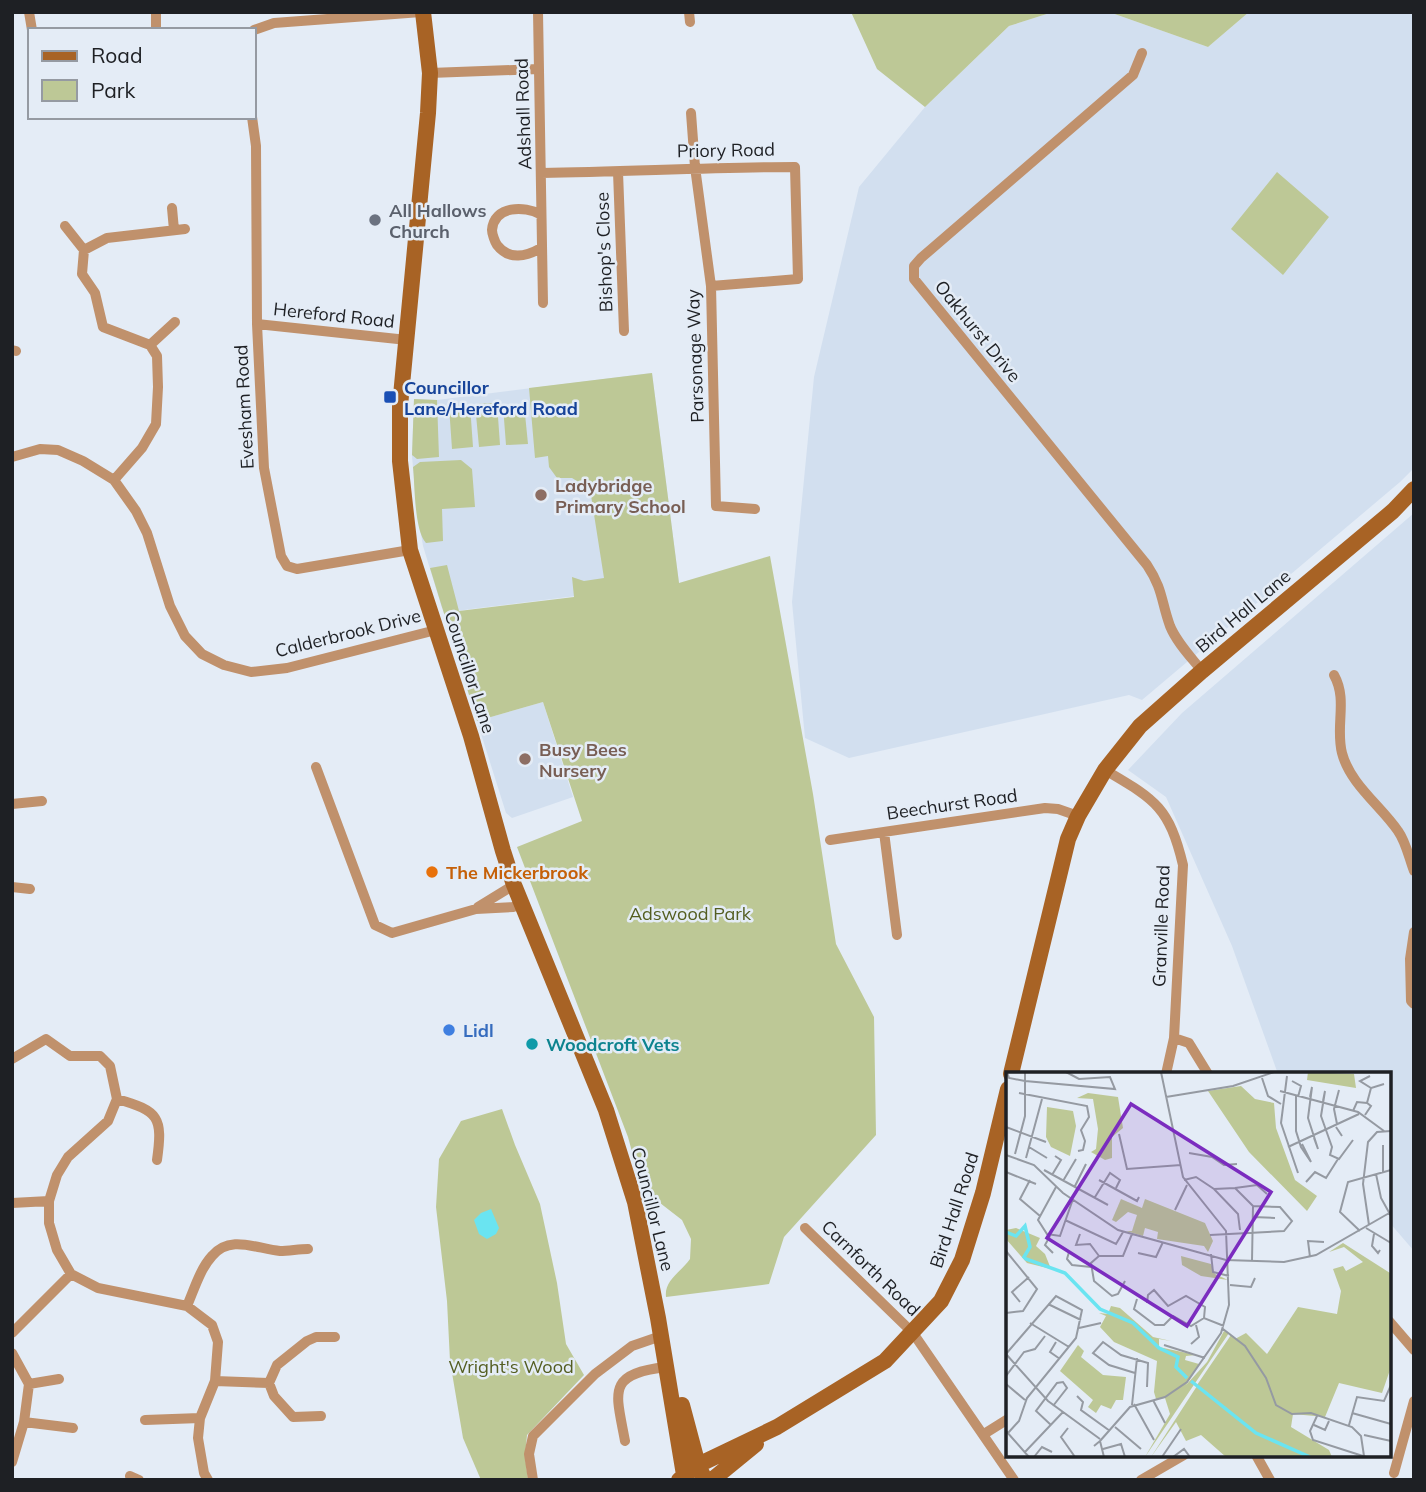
<svg xmlns="http://www.w3.org/2000/svg" width="1426" height="1492" font-family="Mulish,sans-serif">
<style>
.built{fill:#d2dfef}
.green{fill:#bdc896}
.water{fill:#6ae4f1}
.lines{fill:none;stroke-linecap:round;stroke-linejoin:round}
.street{stroke:#c0916c;stroke-width:10}
.secondary{stroke:#a86325;stroke-width:16}
.worship-dot{fill:#6b7280;stroke:#e4ecf6;stroke-width:2.5}
.transit-dot{fill:#1a4fb4;stroke:#e4ecf6;stroke-width:2.5}
.education-dot{fill:#8d6e63;stroke:#e4ecf6;stroke-width:2.5}
.food-dot{fill:#e8710a;stroke:#e4ecf6;stroke-width:2.5}
.shop-dot{fill:#3f7fe0;stroke:#e4ecf6;stroke-width:2.5}
.culture-dot{fill:#0f9aa8;stroke:#e4ecf6;stroke-width:2.5}
.labels{text-anchor:middle;dominant-baseline:central;stroke-width:5;stroke-linejoin:round;paint-order:stroke}
.street-label{font-size:18px;fill:#1e2024;stroke:#e4ecf6}
.worship-label{font-size:18px;font-weight:bold;fill:#5b616d;stroke:#e4ecf6;text-anchor:start}
.transit-label{font-size:18px;font-weight:bold;fill:#164399;stroke:#e4ecf6;text-anchor:start}
.education-label{font-size:18px;font-weight:bold;fill:#785e54;stroke:#e4ecf6;text-anchor:start}
.food-label{font-size:18px;font-weight:bold;fill:#c56008;stroke:#e4ecf6;text-anchor:start}
.park-label{font-size:18px;fill:#545e21;stroke:#e4ecf6}
.shop-label{font-size:18px;font-weight:bold;fill:#366cbe;stroke:#e4ecf6;text-anchor:start}
.culture-label{font-size:18px;font-weight:bold;fill:#0d838f;stroke:#e4ecf6;text-anchor:start}
.inset-river{fill:none;stroke:#6ae4f1;stroke-width:3.5}
.inset-road{fill:none;stroke:#959aa2;stroke-width:2}
.view{fill:#7b2cbf;fill-opacity:0.15;stroke:#7b2cbf;stroke-width:3.5}
.inset-edge{fill:none;stroke:#1e2024;stroke-width:3.5}
</style>
<rect width="100%" height="100%" fill="#e4ecf6"/>
<path class="built" d="M1053,12h56l99,35 41,-35h165v456l-14,14 -258,218 -13,-5 -280,63 -44,-20 -13,-136 22,-225 45,-190 66,-80 84,-81z
M652,373l27,210 -208,26 -20,3 -9,-4 -19,-62 -7,-43 -4,-47 2,-57 23,1z
M1414,513v738l-25,-29v-148h-111l-46,-128 -66,-149 -38,-27 54,-57z
M543,702l30,95 -61,21 -6,-5 -29,-92z"/>
<path class="green" d="M851,12h202l-44,14 -84,81 -48,-38z
M1109,12h140l-41,35z
M1277,172l52,45 -46,58 -52,-46z
M652,373l27,210 91,-27 43,238 23,150 38,73 2,118 -92,102 -15,47 -103,13c-2,-17 15,-25 24,-38l1,-20 -9,-19 -40,-31 -14,-52 -111,-290 65,-26 -39,-119 -66,19 -47,-153 17,-3 12,46 115,-14 -2,-20 12,4 20,-3 -14,-89 -18,-11h-15l-8,-11 -1,-11 -13,2 -6,-70z
M414,399l23,1 2,57 -22,2 -5,-4z
M497,403l3,42 -21,2 -4,-43z
M524,404l4,40 -22,1 -3,-39z
M470,405l3,42 -21,2 -3,-43z
M461,460l11,9 3,38 -33,2 1,32 -17,2c-12,-13 -11,-58 -13,-76l7,-5z
M502,1109l13,36 25,59 17,79 9,61 18,31 -57,60 -2,21 3,24h-47l-18,-42 -13,-77 -3,-60 -11,-94 3,-48 22,-38z"/>
<path class="water" d="M491,1209l8,19 -3,6 -9,5 -8,-5 -5,-14 7,-7z"/>
<g class="lines">
<path class="street" d="M29,12l3,18
M156,12v18
M538,12l5,291
M689,12l1,10
M254,30l20,-7 147,-11
M1142,53l-9,22 -212,183 -7,8v13l233,286c16,24 14,36 23,61 7,17 21,31 32,45
M430,73l109,-4
M691,113l4,54 16,119 5,220 39,3
M252,117l4,29 1,178 7,144 17,88 6,10 10,3 113,-19
M618,172l6,159
M542,173c85,-1 169,-6 253,-6l3,112 -87,7
M172,208l2,22
M540,214c-15,-8 -46,-9 -48,16 0,4 3,12 5,15 12,16 30,11 44,3
M65,226l19,24
M257,324l150,16
M150,345l25,-23
M12,350l4,1
M12,457l28,-8 18,1 25,11 31,19 22,31 11,22 23,73 15,30 17,18 22,11 27,7 36,-4 149,-38
M114,480l28,-32 14,-24 2,-37 -1,-31 -7,-11 -47,-18 -8,-34 -13,-19 2,-24 23,-12 78,-9
M1334,675c14,25 1,51 8,78 8,31 39,53 56,78 8,11 11,27 16,40
M316,767l59,158 17,8 84,-24 37,-2 9,-3
M1105,770c49,29 64,36 78,95l-9,173 -8,36
M12,804l30,-3
M884,832l13,103
M830,840l215,-32 13,1 20,7
M12,887l18,2
M478,907l36,-22
M1414,932l-4,27 1,42 3,3
M1174,1038l15,5 19,31
M12,1059l34,-20 24,17h30l10,10 7,33 -9,22 -40,36 -11,18 -8,26v22l8,27 14,24 27,14 89,18 25,19 6,17 -3,39 -15,37 -2,20 6,35 4,7
M117,1099c42,12 46,18 40,61
M12,1203l37,-2
M805,1228l108,105 101,147
M187,1306c7,-16 13,-37 25,-50 18,-22 45,-7 68,-5 9,0 19,-2 28,-2
M1389,1321l25,29
M12,1333l59,-59
M12,1353l17,31 -5,38 -12,40
M215,1381l54,2 8,-18 30,-24 9,-4h19
M269,1383l5,13 19,21 28,-1
M29,1384l30,-5
M145,1420l55,-2
M24,1422l49,6
M984,1434l24,-15
M625,1441c-9,-49 -19,-67 41,-74
M1256,1455l14,25
M1394,1473l20,-72
M130,1476l9,4
M533,1480l-4,-26 4,-18 62,-62 37,-28 29,-10
M1141,1480l43,-25"/>
<path class="secondary" d="M423,12l7,61 -2,40 -28,293v55l10,89 61,186 32,115 11,34 92,225 29,92 23,116 26,157 3,5
M1011,1074l57,-235 10,-23 27,-46 35,-44 62,-55 191,-160 21,-22
M682,1405l16,60 7,15
M679,1480l19,-15 79,-38 108,-66 56,-60 21,-41 21,-67 25,-104
M712,1480l44,-36"/>
</g>
<circle class="worship-dot" cx="375" cy="220" r="7"/>
<rect class="transit-dot" x="383" y="390" width="14" height="14" rx="3.5"/>
<g class="education-dot">
<circle cx="541" cy="495" r="7"/>
<circle cx="525" cy="759" r="7"/>
</g>
<circle class="food-dot" cx="432" cy="872" r="7"/>
<circle class="shop-dot" cx="449" cy="1030" r="7"/>
<circle class="culture-dot" cx="532" cy="1044" r="7"/>
<g class="labels">
<g class="street-label">
<text transform="translate(523 114) rotate(-92)">Adshall Road</text>
<text transform="translate(726 150) rotate(-1)">Priory Road</text>
<text transform="translate(604 252) rotate(-92)">Bishop's Close</text>
<text transform="translate(334 315) rotate(6)">Hereford Road</text>
<text transform="translate(978 331) rotate(51)">Oakhurst Drive</text>
<text transform="translate(695 356) rotate(-92)">Parsonage Way</text>
<text transform="translate(244 407) rotate(-93)">Evesham Road</text>
<text transform="translate(1243 611) rotate(-40)">Bird Hall Lane</text>
<text transform="translate(348 633) rotate(-14)">Calderbrook Drive</text>
<text transform="translate(470 672) rotate(72)">Councillor Lane</text>
<text transform="translate(952 804) rotate(-8)">Beechurst Road</text>
<text transform="translate(1161 926) rotate(-88)">Granville Road</text>
<text transform="translate(653 1209) rotate(76)">Councillor Lane</text>
<text transform="translate(954 1210) rotate(-72)">Bird Hall Road</text>
<text transform="translate(871 1268) rotate(44)">Carnforth Road</text>
</g>
<g class="worship-label">
<text x="389" y="210">All Hallows<tspan x="389" dy="21">Church</tspan></text>
</g>
<g class="transit-label">
<text x="404" y="387">Councillor<tspan x="404" dy="21">Lane/Hereford Road</tspan></text>
</g>
<g class="education-label">
<text x="555" y="485">Ladybridge<tspan x="555" dy="21">Primary School</tspan></text>
<text x="539" y="749">Busy Bees<tspan x="539" dy="21">Nursery</tspan></text>
</g>
<g class="food-label">
<text x="446" y="872">The Mickerbrook</text>
</g>
<g class="park-label">
<text x="690" y="913">Adswood Park</text>
<text x="511" y="1366">Wright's Wood</text>
</g>
<g class="shop-label">
<text x="463" y="1030">Lidl</text>
</g>
<g class="culture-label">
<text x="546" y="1044">Woodcroft Vets</text>
</g>
</g>
<g transform="translate(1006 1072)">
<rect width="385" height="385" fill="#e4ecf6"/>
<path d="M302,0l46,2 2,14 -49,-8zM235,14l14,13 19,4 2,25 19,52 22,16 -10,15 -58,-59 -41,-61zM82,21l30,4 5,31 -11,9v21l-7,2 -14,-8 5,-3 2,-20 -5,-30 -16,-1zM41,35l26,4 3,15 -6,30 -19,-9 -5,-10zM115,127l21,9 3,-9 60,24 8,18 -5,11 -4,-6 -47,-7 1,-7 -13,-4 -2,8 -17,-5h6l5,-16 -9,-3 -12,10 -4,-2zM10,156l24,10 -4,8 9,8 6,15 -24,-6 -21,-24v-9zM337,171l47,30 1,94 -9,26 -43,-10 -14,34 -32,-3 -2,13 38,23 3,7h-106l-25,-22 -15,6 -10,-19 -25,35 46,-71 11,7 -11,-8 34,-50 4,4 11,-6 21,21 31,-47 39,7 4,-23 -8,-22 10,-3 3,5 17,-9 -19,-15 -15,5zM175,184l30,8 4,10 13,6 -27,-4 -19,-11zM105,234l9,2 33,29 18,4 -12,-2v8l37,8 -10,1 -1,4 14,4 -13,21 21,-23 17,-31 5,2 -84,124 25,-43 -5,-16 -9,1 -2,-7 3,-31 -43,-19 -14,-15 6,-11 -7,-3 9,1zM72,273l6,6 -3,6 22,18 23,2 -3,23h-7l-5,9 -10,-4 -5,8 -8,-6 5,-7 -33,-29z" fill="#bdc896"/>
<path class="inset-river" d="M0,160l10,4 9,-10 5,21 -6,10 2,2 39,14 35,36 33,14 26,25 19,9 -2,10 11,11M185,309l65,52 54,24"/>
<path class="inset-road" d="M1,0l2,6 16,3 90,8 -5,-12 -31,2 -13,-7M281,4l-6,47 17,50M364,4l-10,5 11,7M256,6l6,18 13,8M286,9l9,5 -3,11M274,19l78,21 26,19M13,21l68,13 2,11 -8,13 4,11 -2,9 -5,1M290,24v35l5,16 10,15 -9,-18M160,25l67,-11 41,-14M304,25l2,-10 -4,31 10,31 -4,-11M317,29l2,-10 -4,25 11,31 -2,8 9,4 14,-19M361,31l4,-15 13,-4M347,39l4,-9 10,1 4,3 -6,9M331,52l-3,-15 5,-19M0,55l40,15M330,55l6,9 -6,-9M113,62l8,35 54,-4M377,73v27M23,75l18,11M282,75l71,-33M183,81l23,4 12,8 13,-1M9,82l10,-38v-44M0,83l28,10 29,28 55,37 108,30 58,2 32,-7 75,-43M20,86l16,-59M38,98l64,35M0,100l30,12M370,102l5,24 10,18M46,103l9,-15 -6,-4M24,108l-10,19 20,17M93,108l38,21 2,-4M178,108l12,-3 18,12 24,25 2,16M57,109l13,-22M300,110l9,-10 11,6 12,-19M69,114l11,-22M50,115l-18,33 9,14 13,2 13,-37M229,116l22,-3 10,9M208,117l21,-1 18,18 -1,55M89,125l15,-24 10,7 -4,8M169,138l12,-25M247,145l22,1M59,148l51,24 7,-12M363,153l-6,-41 5,-42 9,-10 14,-1M360,156l25,15M354,159l-20,-19 8,-30 43,-12M74,162l-4,11 14,-1 9,12M368,162l-2,12 6,7 2,-3M204,163l74,-4 8,-10 -12,-14 -27,-1M44,164l-5,9 8,8M0,179l31,38 -14,22 -17,2M63,180l-2,7 5,6 19,2M132,181l18,4 7,-15M205,182l2,18 16,4M304,185l-2,-16 16,1M119,209l-7,13 -6,2 -18,-15 -3,-18 8,-7h24l9,-22M224,213l21,2 4,-9M131,227l-3,10 21,16h9l9,-9 18,10 13,-8 20,8M14,230l-8,-10 17,-15M141,231l1,-8 6,-5 14,16 18,-10 19,11 -1,11M42,232l33,16M24,251l39,24M73,256l22,-5M217,257l22,17 21,32 10,27 16,9 19,-1 41,14 9,9 3,20M50,270l-6,10 10,7M185,272l8,-7 -3,-12M158,273l41,13M0,282l50,-58 26,14 -6,28 -49,60 -8,23 -11,12M0,282l42,47 52,38M129,301l-26,-8 -16,-12 10,-11 18,13 27,8 -1,24M0,304l18,-24 11,-3 10,-13M0,312l19,16M71,324l6,6 -2,8 29,21M147,328l12,23M128,332l20,36M126,333l5,-47M346,341l39,11M311,344l-7,15 3,9 53,17M45,353l-15,-14 21,-28 6,-1 4,6 -14,18M308,353l11,5 4,-9M343,353l8,-28 27,4 7,-16M109,355l26,22M62,356l-7,9 14,20M0,359l23,26M358,363l27,6M94,369l30,-34 35,-10 22,-15 34,-49 8,-28 -3,-74 -43,-54 -22,-105M88,374l6,-5 4,16M97,377l18,-5 4,13M19,380l38,-40M28,385l8,-10 10,5M156,385l19,-28M167,385l11,-8 6,8"/>
<path class="view" d="M125,32l140,88 -84,134 -140,-88z"/>
<rect width="385" height="385" class="inset-edge"/>
</g>
<rect width="1426" height="1492" fill="none" stroke="#1e2024" stroke-width="28"/>
<rect x="28" y="28" width="228" height="91" fill="#e4ecf6" stroke="#959aa2" stroke-width="2"/>
<rect x="42" y="51" width="35" height="10" fill="#a86325" stroke="#959aa2" stroke-width="2"/>
<text x="91" y="63" font-size="21" fill="#1e2024">Road</text>
<rect x="42" y="80" width="35" height="21" fill="#bdc896" stroke="#959aa2" stroke-width="2"/>
<text x="91" y="98" font-size="21" fill="#1e2024">Park</text>
</svg>
